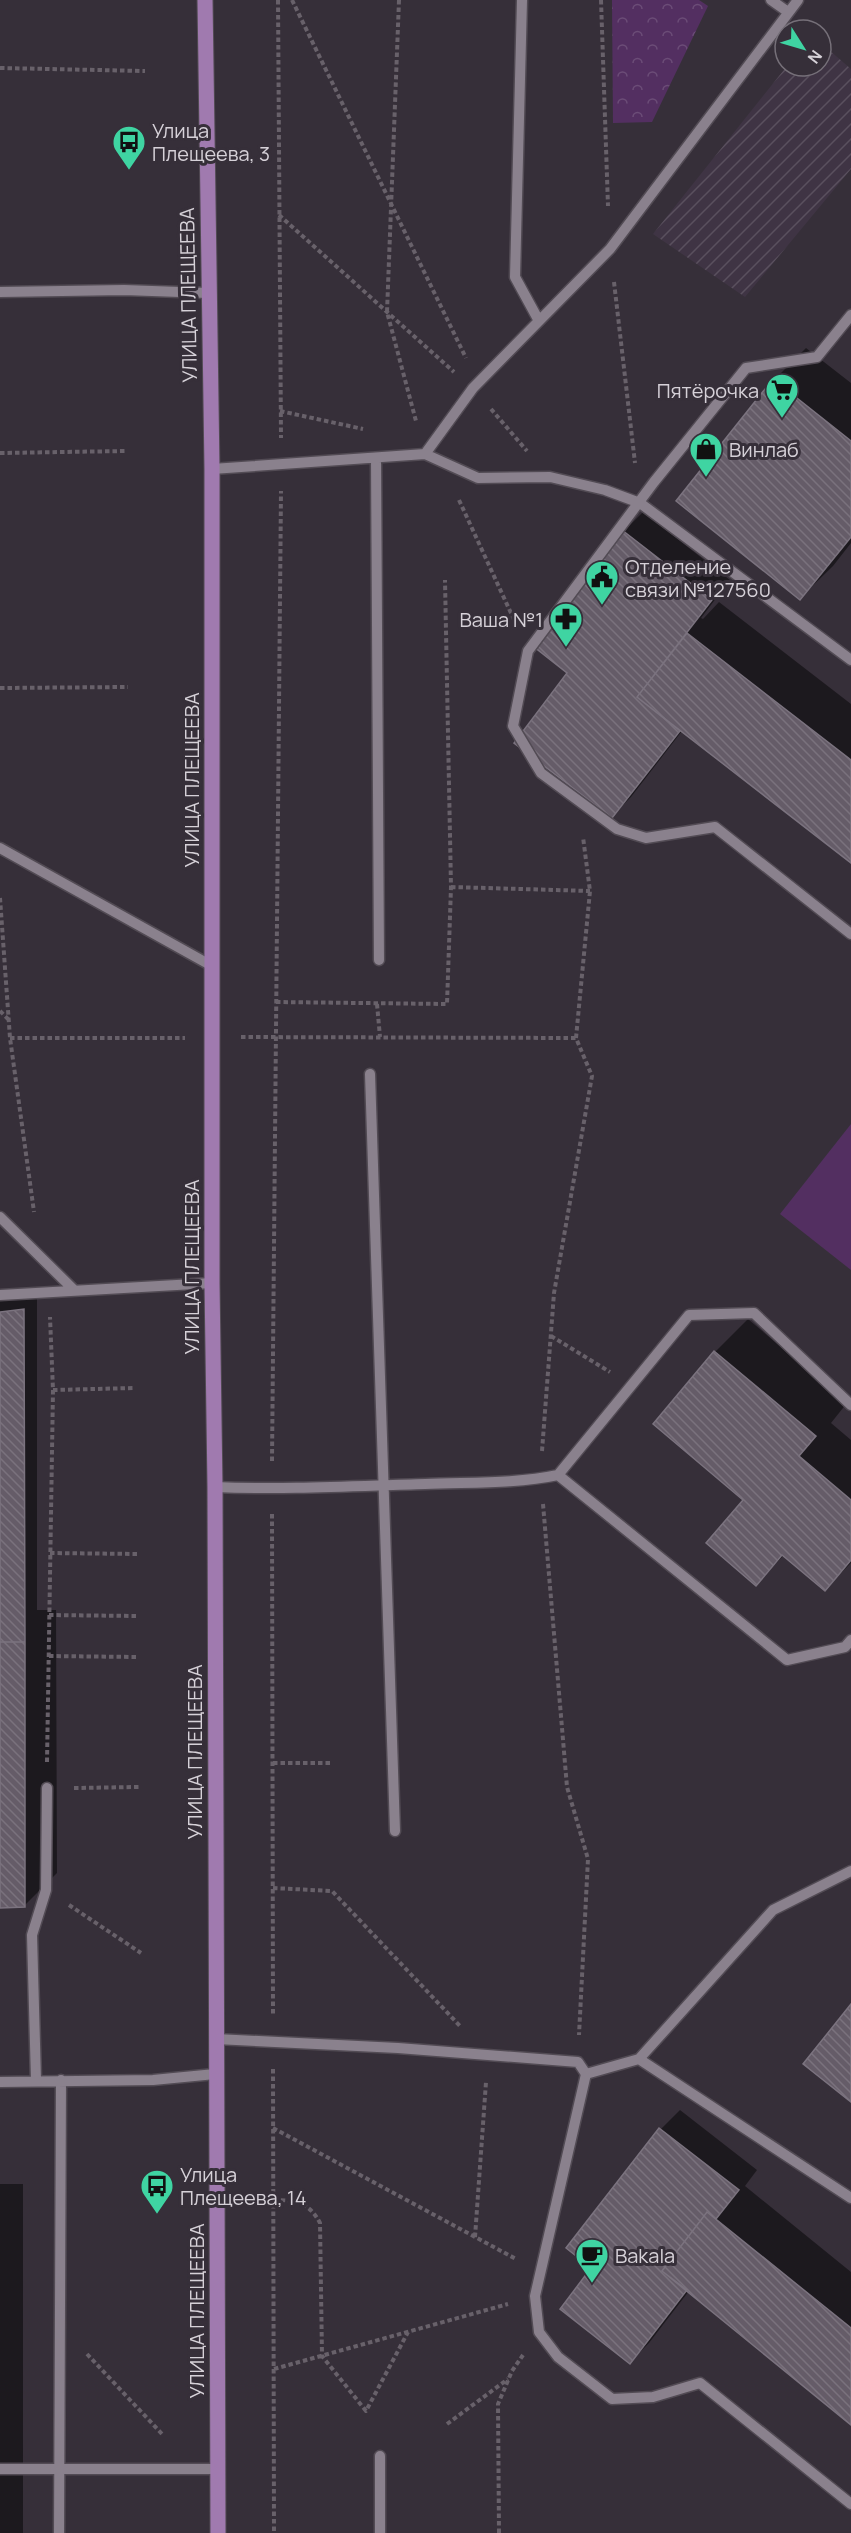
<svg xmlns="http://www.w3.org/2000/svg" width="851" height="2533" font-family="Manrope,sans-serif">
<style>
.industrial{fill:url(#industrial-furrows)}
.park{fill:url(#park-crowns)}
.pitch{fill:#532f61}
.shadow{fill:#0007}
.building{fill:url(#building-back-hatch);stroke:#7b737f;stroke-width:1.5}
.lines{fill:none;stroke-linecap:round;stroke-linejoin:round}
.minor-casing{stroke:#524b54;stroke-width:13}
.major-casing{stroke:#524b54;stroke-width:17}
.path{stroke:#68616a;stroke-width:4;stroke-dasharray:4.5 3;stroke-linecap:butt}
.minor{stroke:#8a818d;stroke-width:10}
.major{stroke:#a07aaf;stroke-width:15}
.labels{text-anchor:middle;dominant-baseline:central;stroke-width:6;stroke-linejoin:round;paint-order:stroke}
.poi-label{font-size:20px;fill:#d6d1d8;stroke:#362f39;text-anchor:start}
.street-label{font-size:20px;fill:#d6d1d8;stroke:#362f39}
</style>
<defs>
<pattern id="industrial-furrows" width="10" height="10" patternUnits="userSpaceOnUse" patternTransform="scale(1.5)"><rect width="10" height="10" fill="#3f3444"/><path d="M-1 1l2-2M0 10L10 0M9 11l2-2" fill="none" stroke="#5a505e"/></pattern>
<pattern id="park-crowns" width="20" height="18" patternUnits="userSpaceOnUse" patternTransform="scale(1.5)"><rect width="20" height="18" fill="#532f61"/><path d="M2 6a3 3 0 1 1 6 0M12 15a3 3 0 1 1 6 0" fill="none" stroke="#6b4c77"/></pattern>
<pattern id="building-back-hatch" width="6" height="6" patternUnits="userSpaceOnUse" patternTransform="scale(1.5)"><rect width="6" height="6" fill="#655c68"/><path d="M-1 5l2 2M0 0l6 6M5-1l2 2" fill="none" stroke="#7a727d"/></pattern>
</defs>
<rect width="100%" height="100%" fill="#362f39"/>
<path class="industrial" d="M821,43l30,26v100l-106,128 -92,-63 134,-168h34z"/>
<path class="park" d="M612,0h87l9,6 -56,116 -39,1z"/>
<path class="pitch" d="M851,1124v146l-71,-56z"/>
<path class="shadow" d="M806,348l45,35v160l-18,23 -33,32 -26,-218z
M643,512l87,68 -29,38 2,1 16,-17 132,102v157l-169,-130 -51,66 -19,19 -42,-143 54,-142z
M37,1296v314h19l1,263 -33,33h-24v-605z
M748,1319l99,84 -16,20 20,17v123l-26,26 -41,-34 -28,29 -11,-84 -90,-76 60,-72z
M680,2110l77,60 -12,16 106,86v151l-162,-132 -40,52 -19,19 -37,-94 -25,-20 93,-119z
M0,2184h23v349h-23z"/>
<path class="building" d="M773,379l78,62v96l-51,63 -124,-99z
M622,530l90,70 -75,97 43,34 -68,87 -98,-75 53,-70 -34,-27z
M687,633l164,127v103l-214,-166z
M24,1309l1,333h-25v-330z
M714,1351l102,85 -17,20 52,44v60l-26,31 -43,-36 -26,31 -50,-43 37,-43 -90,-76z
M0,1642h25v265l-25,1z
M851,2004v98l-48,-38z
M659,2128l80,62 -23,29 -9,-7 -45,59 25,19 -57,74 -70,-55 31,-41 -25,-20z
M707,2212l144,116v97l-189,-154z"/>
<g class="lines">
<g class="minor-casing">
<path id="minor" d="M522,0l-7,277 24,44
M771,0l17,12
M0,292l124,-2 84,3
M851,315l-34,42 -71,11 -92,114 -126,169 -15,75 28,47 76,56 29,9 69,-11 136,107
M425,454l48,-66 137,-139 188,-249
M376,458l3,502
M212,469l213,-15 53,24 72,-1 55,13 35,13 211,157
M0,848l212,118
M370,1074l25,757
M0,1217l74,73
M0,1295l212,-12
M558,1475l131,-160 65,-2 97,92
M215,1487c70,3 140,-1 210,-3 44,-2 90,0 133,-9l229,185 58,-13 6,-7
M216,2039l182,9 180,14 8,12 53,-15 134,-149 78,-39
M639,2059l212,139
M586,2074l-51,222 4,36 19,25 54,42 41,-2 47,-14 151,121
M36,2080l-4,-145 14,-45 1,-102
M0,2082l153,-2 62,-6
M0,2469h218
M59,2533l2,-453
M380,2533v-77"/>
</g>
<g class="major-casing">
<path id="major" d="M205,0l7,469v814l3,204 3,1046"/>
</g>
<path class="path" d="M278,0l3,438
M292,0l174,358
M399,0l-12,312 29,109
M601,0l7,206
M0,68l145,3
M279,215l175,157
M614,282l21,181
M491,409l36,42
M280,411l83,18
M0,453l126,-2
M459,500l57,124
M0,688l128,-1
M451,887l139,4
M0,898l10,140 24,174
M276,1002l171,2 4,-117 -6,-307
M377,1004l3,33
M0,1011l8,8
M241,1037l335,1
M10,1038h175
M551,1336l59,36
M53,1390l82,-2
M542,1451l12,-158 38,-217 -16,-38 14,-147 -7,-54
M272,1461l9,-970
M543,1504l24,283 21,72 -9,176
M272,1514l1,502
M50,1553l87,1
M49,1615l88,1
M49,1656l89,1
M47,1762l6,-372 -3,-73
M273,1763h58
M74,1788l65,-1
M273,1888l59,3 128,135
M69,1905l72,48
M273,2069l1,464
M273,2128l243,131
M273,2200c22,0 36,2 47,23l2,133 44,55 42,-79
M475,2237l11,-155
M87,2354l75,80
M274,2369l234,-65
M447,2424l61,-45
M499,2533l-1,-129 14,-33 11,-16"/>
<use href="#minor" class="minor"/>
<use href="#major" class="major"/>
</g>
<defs>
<g id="bus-pin" transform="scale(1.725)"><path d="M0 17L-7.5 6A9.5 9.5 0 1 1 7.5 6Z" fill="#3fd4a2" stroke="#362f39"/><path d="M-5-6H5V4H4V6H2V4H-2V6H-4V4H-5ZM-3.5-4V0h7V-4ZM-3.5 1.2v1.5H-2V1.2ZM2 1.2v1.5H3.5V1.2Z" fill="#111"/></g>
<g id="supermarket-pin" transform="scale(1.725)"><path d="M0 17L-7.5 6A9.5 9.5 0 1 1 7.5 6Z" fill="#3fd4a2" stroke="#362f39"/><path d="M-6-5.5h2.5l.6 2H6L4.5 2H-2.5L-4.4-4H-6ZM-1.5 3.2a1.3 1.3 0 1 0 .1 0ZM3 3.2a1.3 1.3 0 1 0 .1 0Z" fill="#111"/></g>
<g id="shop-pin" transform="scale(1.725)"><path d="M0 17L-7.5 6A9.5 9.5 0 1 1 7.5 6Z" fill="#3fd4a2" stroke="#362f39"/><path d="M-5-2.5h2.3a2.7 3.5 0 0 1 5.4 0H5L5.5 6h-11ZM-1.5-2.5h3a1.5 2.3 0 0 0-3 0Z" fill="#111"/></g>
<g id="civic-pin" transform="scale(1.725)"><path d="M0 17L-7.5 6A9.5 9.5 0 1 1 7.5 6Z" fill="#3fd4a2" stroke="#362f39"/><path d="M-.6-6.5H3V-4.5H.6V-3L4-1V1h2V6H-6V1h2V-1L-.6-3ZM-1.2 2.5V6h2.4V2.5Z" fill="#111"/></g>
<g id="pharmacy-pin" transform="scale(1.725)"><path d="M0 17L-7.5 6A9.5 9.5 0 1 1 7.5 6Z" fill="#3fd4a2" stroke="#362f39"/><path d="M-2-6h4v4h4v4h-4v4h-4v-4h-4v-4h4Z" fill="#111"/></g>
<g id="cafe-pin" transform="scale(1.725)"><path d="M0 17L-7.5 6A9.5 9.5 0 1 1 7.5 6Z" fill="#3fd4a2" stroke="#362f39"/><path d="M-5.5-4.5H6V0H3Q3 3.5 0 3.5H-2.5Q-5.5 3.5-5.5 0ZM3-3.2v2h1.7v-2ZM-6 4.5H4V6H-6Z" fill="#111"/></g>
</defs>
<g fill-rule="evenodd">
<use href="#bus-pin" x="129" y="142"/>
<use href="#supermarket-pin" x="782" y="390"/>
<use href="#shop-pin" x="706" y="449"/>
<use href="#civic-pin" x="602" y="577"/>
<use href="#pharmacy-pin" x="566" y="619"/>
<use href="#bus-pin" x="157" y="2186"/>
<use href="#cafe-pin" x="592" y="2255"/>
</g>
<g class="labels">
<g class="poi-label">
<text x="152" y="130">Улица<tspan x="152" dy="23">Плещеева, 3</tspan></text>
<text x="759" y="390" text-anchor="end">Пятёрочка</text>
<text x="729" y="449">Винлаб</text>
<text x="625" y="566">Отделение<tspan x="625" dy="23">связи №127560</tspan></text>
<text x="543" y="619" text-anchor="end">Ваша №1</text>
<text x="180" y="2174">Улица<tspan x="180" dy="23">Плещеева, 14</tspan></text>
<text x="615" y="2255">Bakala</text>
</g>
<g class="street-label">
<text transform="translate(188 295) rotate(-91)">УЛИЦА ПЛЕЩЕЕВА</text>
<text transform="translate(191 780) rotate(-90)">УЛИЦА ПЛЕЩЕЕВА</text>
<text transform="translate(191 1267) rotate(-90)">УЛИЦА ПЛЕЩЕЕВА</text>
<text transform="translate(194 1752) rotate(-90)">УЛИЦА ПЛЕЩЕЕВА</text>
<text transform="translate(196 2311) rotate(-90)">УЛИЦА ПЛЕЩЕЕВА</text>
</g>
</g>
<g transform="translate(803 48) rotate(127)"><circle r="28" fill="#362f39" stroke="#767079" stroke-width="1.5"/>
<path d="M0-4.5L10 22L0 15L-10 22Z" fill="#3fd4a2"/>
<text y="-9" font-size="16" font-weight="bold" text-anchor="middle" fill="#d6d1d8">N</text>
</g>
</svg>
